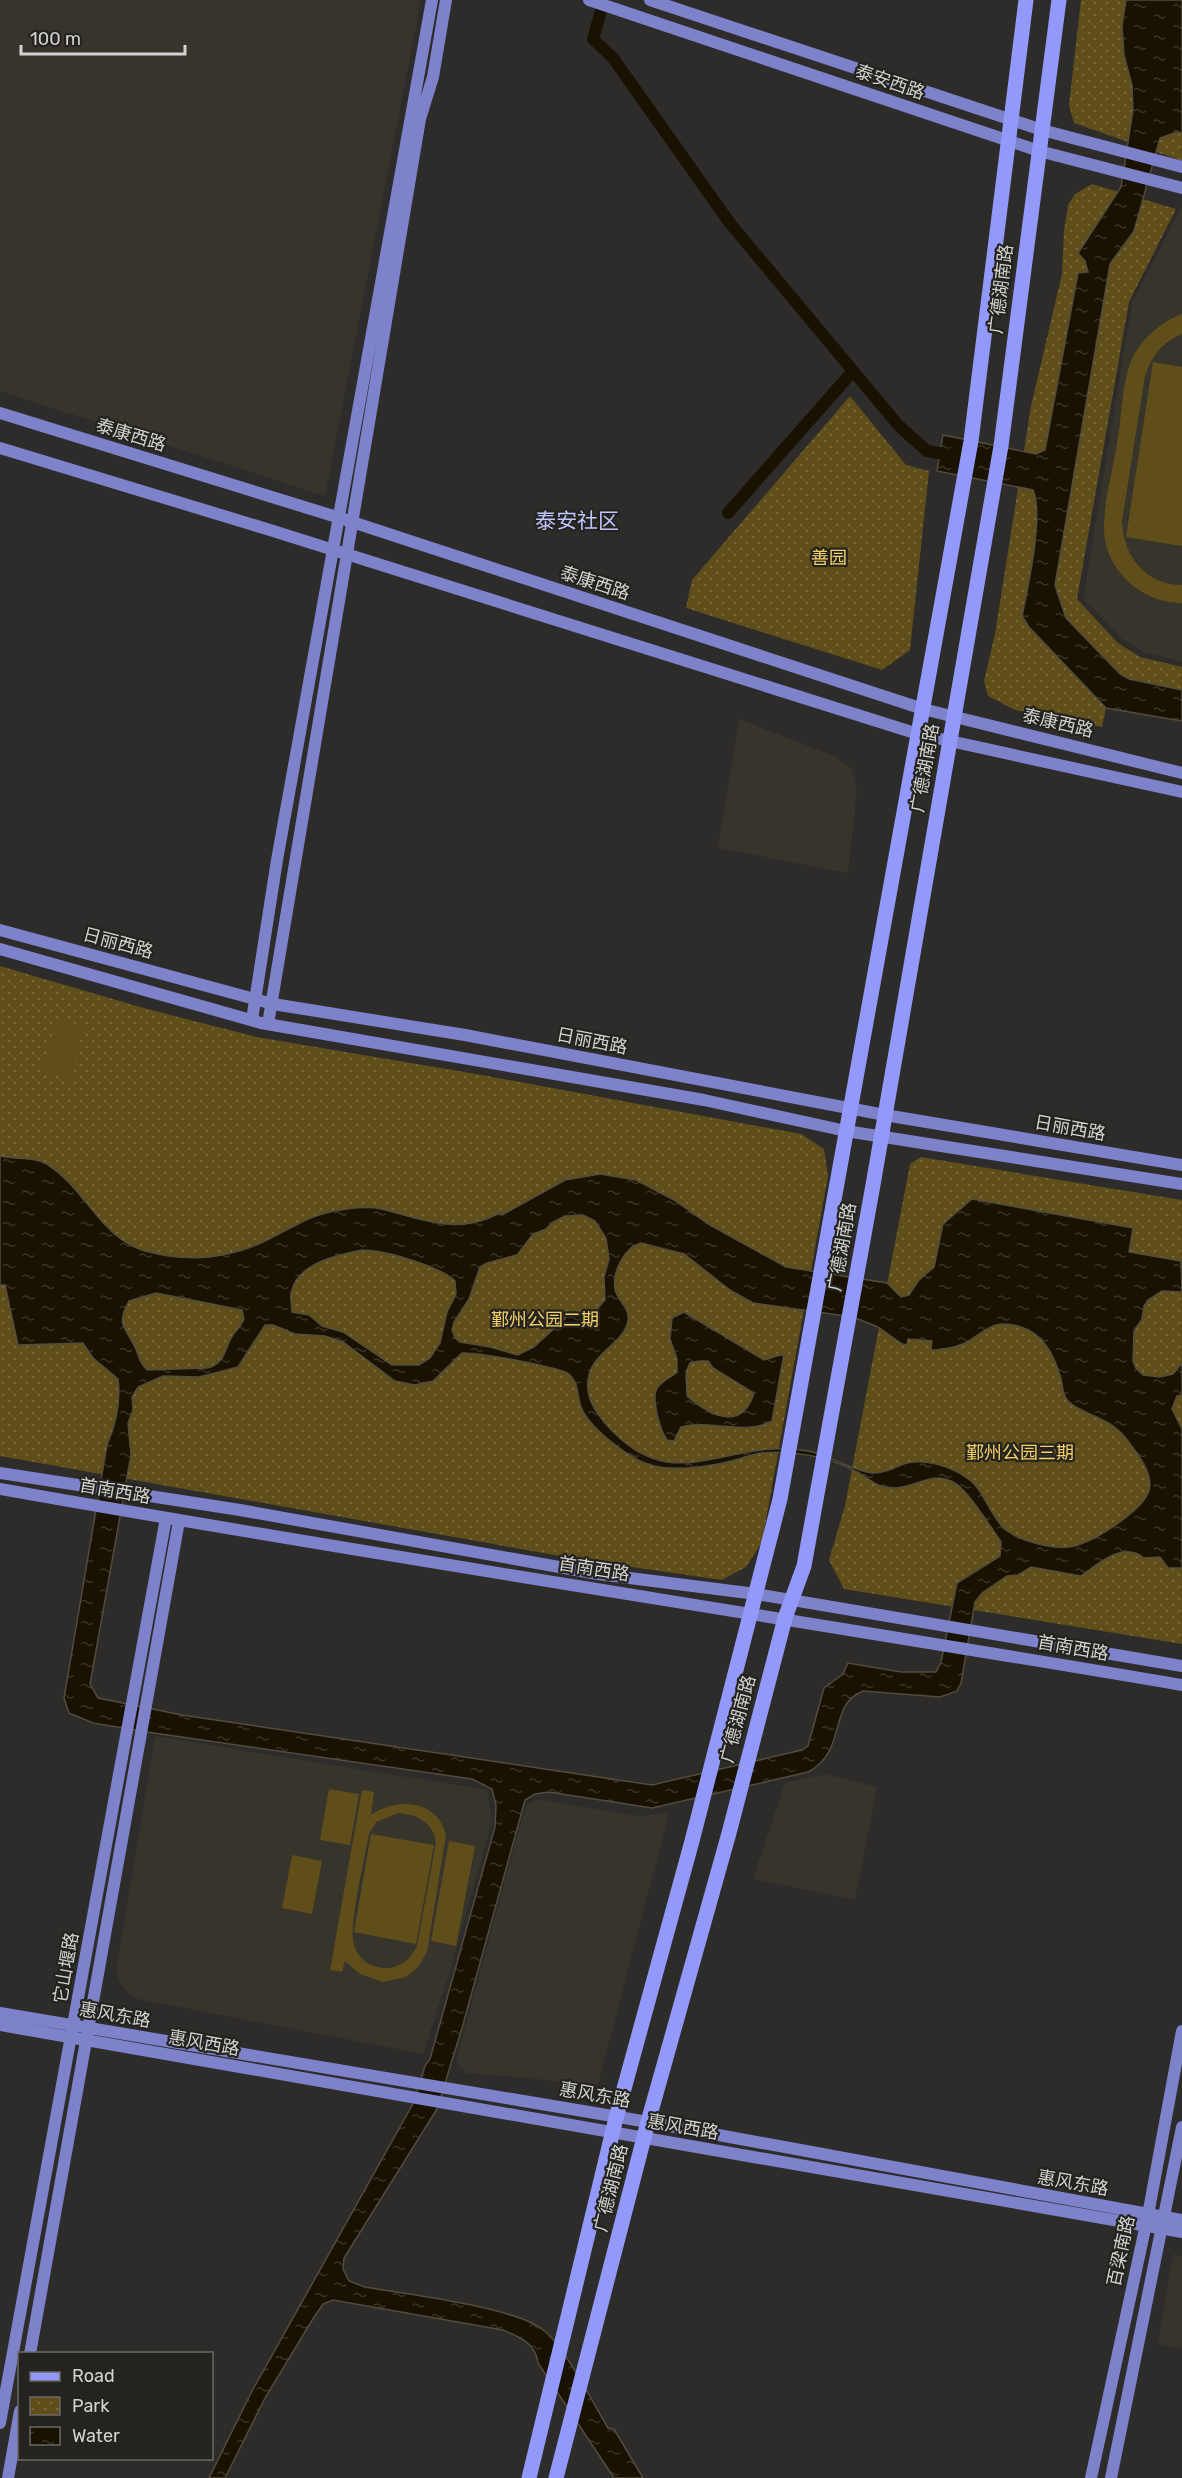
<svg xmlns="http://www.w3.org/2000/svg" width="1182" height="2478" font-family="Rubik,'Noto Sans SC',sans-serif">
<style>
.built{fill:#37342c}
.park{fill:url(#park-dots)}
.pitch{fill:#5f4e19;fill-rule:evenodd}
.water{fill:url(#water-ripples);stroke:#514c3f;stroke-width:1.5;fill-rule:evenodd}
.lines{fill:none;stroke-linecap:round;stroke-linejoin:round}
.canal{stroke:#191200;stroke-width:12}
.secondary{stroke:#7d82cb;stroke-width:12}
.primary{stroke:#9399f8;stroke-width:15}
.labels{text-anchor:middle;dominant-baseline:central;stroke-width:4.5;stroke-linejoin:round;paint-order:stroke}
.street-label{font-size:18px;fill:#d3d2d1;stroke:#242320}
.park-label{font-size:18px;fill:#f4d066;stroke:#242320}
.quarter-label{font-size:21px;fill:#bfc5fe;stroke:#242320}
</style>
<defs>
<pattern id="park-dots" width="8" height="8" patternUnits="userSpaceOnUse" patternTransform="scale(1.5)"><rect width="8" height="8" fill="#5f4e19"/><path d="M2 2h.1M6 6h.1" fill="none" stroke="#756739" stroke-width="1.8" stroke-linecap="round"/></pattern>
<pattern id="water-ripples" width="26" height="14" patternUnits="userSpaceOnUse" patternTransform="scale(1.5)"><rect width="26" height="14" fill="#191200"/><path d="M2 4q2-2 4 0t4 0M15 11q2-2 4 0t4 0" fill="none" stroke="#3a3424"/></pattern>
</defs>
<rect width="100%" height="100%" fill="#2d2c2a"/>
<path class="built" d="M0,0h421l-96,496 -325,-105z
M1182,206v456l-38,-10 -21,-12 -40,-41 49,-296z
M739,719l97,38 16,12 5,21 -9,83 -130,-25z
M155,1736l332,54 5,32 -42,149 -27,83 -290,-56 -12,-13 -5,-15z
M825,1774l52,13 -22,113 -102,-21 32,-96z
M538,1799l102,17 29,-3 -72,275 -67,-10 -63,-5 -11,-11 65,-241 6,-16z
M1173,2254l9,2v92l-24,-4z"/>
<path class="park" d="M1081,0h101v161l-108,-38 -5,-18z
M1092,184l84,25 -47,93 -52,297 41,44 22,14 42,10v54l-76,-13 -4,19 -87,-17 -27,-14 -4,-15 11,-47 36,-228 31,-132 2,-43 4,-26 7,-11z
M850,396l56,69 23,6 -19,179 -28,20 -196,-62 6,-28z
M0,966l147,43 110,28 225,38 319,59 23,15 4,27 -66,366 -16,25 -24,13 -145,-21 -577,-103z
M921,1157l261,43v444l-338,-55 -15,-29 16,-54 65,-342z"/>
<path class="pitch" d="M1182,314v20c-21,9 -29,21 -37,42l-23,145c1,34 23,64 60,64v18c-40,0 -78,-33 -78,-75 0,-30 10,-62 14,-91 4,-25 4,-55 14,-78 8,-19 30,-38 50,-45z
M1153,362l29,5v179l-56,-9z
M56,1020l28,7 -14,52 -28,-7z
M329,1789l30,5 -9,51 -30,-5z
M362,1790l12,2 -3,23c24,-18 67,-16 75,20l-19,117 -9,15 -12,10 -23,5 -23,-8 -15,-13 -3,11 -12,-2zM398,1813c18,1 35,9 38,29l-19,104c-6,13 -18,23 -32,22 -18,-1 -29,-11 -32,-28 -3,-19 12,-84 16,-106l7,-12z
M371,1834l63,11 -18,99 -62,-12z
M449,1841l26,5 -19,100 -25,-5z
M292,1855l30,6 -10,53 -30,-6z"/>
<path class="water" d="M1126,0h56v133l-5,-1 -17,6 -26,93 -24,33 -55,321 11,33 54,56 9,5 53,11v31l-76,-13 -77,-81 -7,-11c6,-29 22,-101 11,-126l-96,-19 6,-36 93,19 9,-4 33,-177 10,-1 -3,-11 -7,-8 43,-66 12,-77 -1,-25 -8,-30 -2,-29z
M0,1156c15,4 35,0 48,9 37,23 53,74 97,86 40,11 78,9 116,-8 27,-12 48,-29 79,-33 12,-2 28,-4 41,-1 42,10 75,27 119,4l2,2 63,-35 35,-6 36,6 38,20 36,25 76,42 101,16 14,14 8,-2 9,-14 16,-14 9,-43 29,-25 161,29 -4,24 52,9 1,31 -20,-1 -14,9 -4,6 -2,13 -8,12 -1,30 3,7 7,7 17,2 13,-3 9,-11v32l-5,1 -5,13 10,20v139h-14l-8,-11 -16,1c-21,-17 -45,5 -63,18l-50,-9 -13,8 -11,1 -25,17 -7,9 -14,81 -4,8 -17,6 -77,-6c-36,14 -15,60 -55,81l-156,36 -103,-16 -14,2 -10,6 -63,228 -25,81 -93,149 -1,11 6,12 16,6c40,7 149,20 177,42 23,17 50,73 66,99l6,1 29,49h-29l-76,-115c-2,-20 -19,-26 -35,-33l-170,-30 -10,4 -9,13 -49,81 -40,80h-16l43,-87 162,-289 11,-36 5,-7 65,-232 1,-22 -4,-16 -20,-10 -325,-47 -54,-9 -24,-10 -5,-15 43,-253c9,-21 14,-43 11,-66l-25,-21 -10,-15 -65,2 -13,-60h-5zM583,1215l12,6 11,17 3,21 -5,18 1,23 -9,10 -27,5 -35,32 -16,8 -28,-8 -30,-5 -5,-4 -3,-8 2,-8 15,-23 11,-32 7,-4 30,-8 16,-21 13,-5 7,-7 12,-6zM641,1243l43,11 46,36 23,13 100,14 25,10 24,17 5,1 1,-6 24,2 -1,9h5c11,-1 23,-3 33,-9 19,-13 26,-22 52,-14 23,7 34,30 40,52 2,8 1,16 7,22 11,11 32,15 45,25 10,7 16,16 23,26 24,33 16,46 -16,70 -14,10 -28,19 -45,24 -18,5 -58,-5 -71,-18 -14,-12 -18,-34 -33,-47 -18,-14 -48,-25 -70,-16 -9,4 -18,8 -28,8 -19,-1 -45,-19 -65,-22 -83,-15 -135,52 -204,-29 -11,-14 -20,-28 -15,-47 6,-24 36,-33 39,-55 2,-13 -11,-19 -13,-31 -3,-16 9,-42 26,-46zM362,1250c22,0 78,16 93,31l1,13 -9,18 -7,31 -10,15 -11,7h-27l-49,-33 -21,-6 -13,-11 -17,-3c0,-6 -2,-13 -1,-19 6,-30 46,-38 71,-43zM156,1293l86,17 2,9c-3,8 -10,13 -14,21 -6,12 -6,24 -23,28l-60,2c-6,-6 -8,-12 -11,-21 -10,-22 -21,-23 -7,-48zM265,1325h8l22,9 30,2 18,6 52,39 20,4 18,-4 29,-28c15,-1 97,14 107,21 10,9 8,22 12,33 9,22 51,54 73,59 22,5 55,1 77,-5 10,-2 20,-7 31,-8 33,-3 68,4 97,20 11,7 18,14 32,15 22,2 40,-18 62,-6 15,8 37,44 48,60l-1,14 -43,27 -16,79 -5,10h-35l-53,-9 -5,11 -19,14 -16,58 -6,4 -150,35 -470,-70 -84,-17 -8,-14 41,-229 -3,-32 5,-13 -1,-13 6,-10 25,-11 36,1 39,-10z
M684,1312l80,48 20,-6 -12,67c-27,15 -63,-2 -91,6l-7,14 -7,-1c-7,-10 -17,-43 -9,-53 4,-6 14,-10 19,-15v-13l-7,-20 2,-21zM700,1361h8l5,7 41,25c-12,39 -44,23 -67,3l-1,-24 4,-9z"/>
<g class="lines">
<path class="canal" d="M604,0l-11,39 20,19 116,164 170,204 28,25 29,5
M728,513l125,-142"/>
<path class="secondary" d="M589,0l450,151 143,37
M650,0l392,130 140,37
M0,413l340,105 583,191 259,64
M0,448l270,82 648,204 264,58
M0,930l273,74 192,31 420,80 297,50
M0,949l261,74 443,77 142,31 336,53
M252,1020l25,-160 155,-860
M268,1024l152,-905 13,-42 13,-77
M0,1473l240,37 358,64 158,20 426,72
M0,1489c393,70 788,129 1182,196
M0,2013l648,109 534,98
M0,2025l1182,207
M30,2354l149,-833
M0,2423l166,-905
M8,2478l12,-67
M1091,2478l57,-263 34,-184
M1111,2478l71,-351"/>
<path class="primary" d="M529,2478l87,-360 76,-277 88,-342 191,-1058 55,-441
M556,2478l92,-356 81,-289 56,-215 19,-52 69,-381 128,-739 58,-446"/>
</g>
<g class="labels">
<g class="street-label">
<text transform="translate(890 82) rotate(19)">泰安西路</text>
<text transform="translate(1001 289) rotate(-83)">广德湖南路</text>
<text transform="translate(131 435) rotate(17)">泰康西路</text>
<text transform="translate(595 583) rotate(18)">泰康西路</text>
<text transform="translate(1058 723) rotate(13)">泰康西路</text>
<text transform="translate(925 768) rotate(-80)">广德湖南路</text>
<text transform="translate(118 943) rotate(15)">日丽西路</text>
<text transform="translate(592 1041) rotate(11)">日丽西路</text>
<text transform="translate(1070 1128) rotate(10)">日丽西路</text>
<text transform="translate(842 1247) rotate(-80)">广德湖南路</text>
<text transform="translate(115 1491) rotate(10)">首南西路</text>
<text transform="translate(594 1569) rotate(9)">首南西路</text>
<text transform="translate(1073 1648) rotate(10)">首南西路</text>
<text transform="translate(738 1719) rotate(-75)">广德湖南路</text>
<text transform="translate(66 1968) rotate(-80)">它山堰路</text>
<text transform="translate(115 2015) rotate(10)">惠风东路</text>
<text transform="translate(204 2043) rotate(10)">惠风西路</text>
<text transform="translate(595 2095) rotate(10)">惠风东路</text>
<text transform="translate(683 2127) rotate(10)">惠风西路</text>
<text transform="translate(1073 2183) rotate(10)">惠风东路</text>
<text transform="translate(611 2188) rotate(-76)">广德湖南路</text>
<text transform="translate(1121 2251) rotate(-78)">百梁南路</text>
</g>
<g class="park-label">
<text x="829" y="558">善园</text>
<text x="545" y="1320">鄞州公园二期</text>
<text x="1020" y="1453">鄞州公园三期</text>
</g>
<g class="quarter-label">
<text x="577" y="520">泰安社区</text>
</g>
</g>
<rect x="18" y="2352" width="195" height="108" fill="#242320" stroke="#6a6967" stroke-width="1.5"/>
<rect x="30" y="2372" width="30" height="9" fill="#9399f8" stroke="#6a6967" stroke-width="1.5"/>
<text x="72" y="2382" font-size="18" fill="#d3d2d1">Road</text>
<rect x="30" y="2397" width="30" height="18" fill="url(#park-dots)" stroke="#6a6967" stroke-width="1.5"/>
<text x="72" y="2412" font-size="18" fill="#d3d2d1">Park</text>
<rect x="30" y="2427" width="30" height="18" fill="url(#water-ripples)" stroke="#6a6967" stroke-width="1.5"/>
<text x="72" y="2442" font-size="18" fill="#d3d2d1">Water</text>
<path d="M21 45v9h164v-9" fill="none" stroke="#d3d2d1" stroke-width="3"/>
<text x="30" y="45" font-size="18" fill="#d3d2d1" stroke="#242320" stroke-width="4.5" paint-order="stroke">100 m</text>
</svg>
